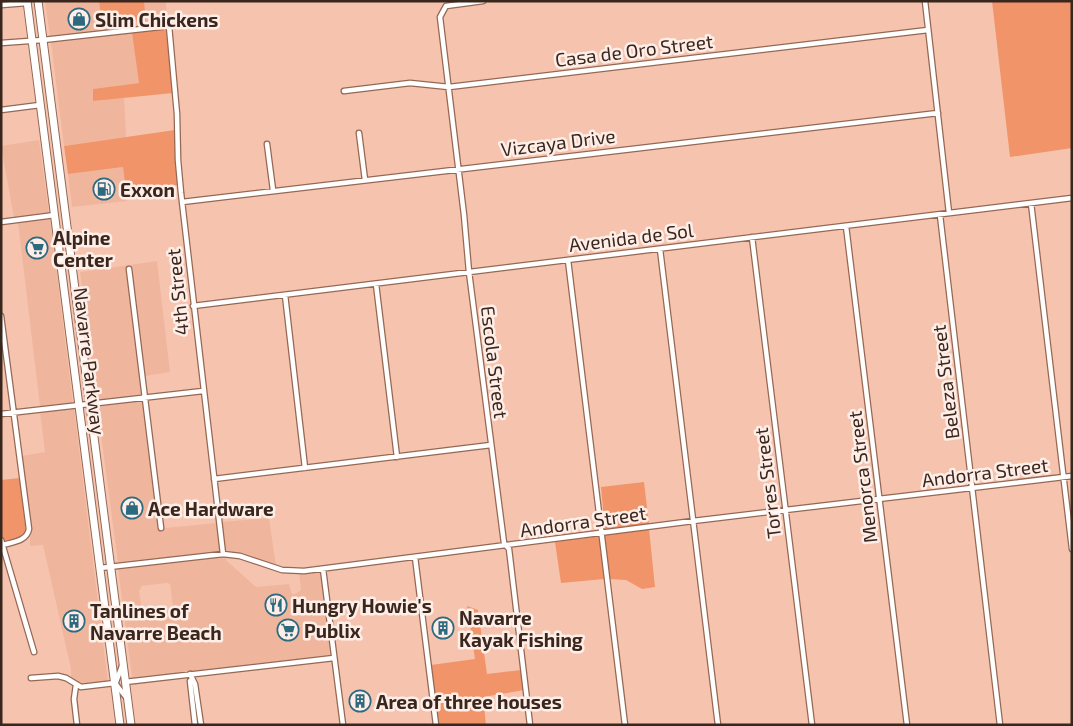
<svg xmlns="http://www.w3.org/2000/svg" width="1073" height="726" font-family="'Exo 2',sans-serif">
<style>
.built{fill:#efb69d;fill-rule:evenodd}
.green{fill:#f1946a}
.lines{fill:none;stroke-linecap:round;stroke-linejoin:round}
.minor-casing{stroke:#956854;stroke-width:7}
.trunk-casing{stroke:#956854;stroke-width:9}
.minor{stroke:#fff;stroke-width:4.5}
.trunk{stroke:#fff;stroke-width:7}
.labels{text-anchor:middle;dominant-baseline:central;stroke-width:5;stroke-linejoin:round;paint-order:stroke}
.poi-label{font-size:19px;font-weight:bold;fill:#39261d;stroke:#feeee7;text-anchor:start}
.street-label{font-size:19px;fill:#39261d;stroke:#feeee7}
</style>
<rect width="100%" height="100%" fill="#f6c4ae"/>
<path class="built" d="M99,1l3,24 44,-5 -2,-19h22l1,23 -117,13 -5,-35z
M132,33l7,50 -46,6v12l31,-4 2,40 -62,9 -13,-104z
M39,140l10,73 -35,5 -13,-72z
M123,167l4,34 -55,6 -4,-33z
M50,218l23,186 -33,3 -22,-185z
M157,261l13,111 -25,4 -14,-109h-5l16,128 -45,6 -17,-129z
M142,400l16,130 5,-1 -14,-114 16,113 52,-5 3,29 -102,11 -21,-158z
M74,408l34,274 -27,2 -10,-6v-9l-28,-124 -13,1v-9l1,-8 -9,-73 23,-4 -5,-40z
M269,518l7,48 -35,-12 -16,-2 -3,-30z
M219,556h6l2,5 29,26 33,-3 3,10h3l6,-4 -2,-17 22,-2 11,89 -199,25 -15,-117zM167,583l3,1 3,23 -2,2 -26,4 -3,-2 -3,-20 3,-5z"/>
<path class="green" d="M99,1h45l2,19 -44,5z
M992,1h80v147l-62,9z
M166,29l7,64 -80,8v-12l46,-6 -7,-50z
M175,130l3,55 -52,7 -3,-25 -55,7 -4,-28z
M20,478l6,56 -3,2 -18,7 -4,-10v-53z
M644,482l5,42 -44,6 -4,-43z
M649,529l6,58 -13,2 -16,-9 -17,-1 -5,-44z
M599,536l5,43 -43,4 -6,-41z
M467,606l11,4 9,64 34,-4 3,20 -41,7 3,28h-47l-8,-60 44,-6z"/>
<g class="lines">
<g class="minor-casing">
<path id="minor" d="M483,1l-37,5 -6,11 24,198 5,57 35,271 5,6 21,176
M925,1l24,212
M1,5l26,-2
M1,43l42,-3 126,-14 8,88 1,46 3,33 42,361
M344,91l66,-8 39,4 479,-57
M1,110l39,-5
M359,133l6,47
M267,144l6,46
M182,202l756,-89
M1031,203l41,346
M940,215l60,510
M1,222l54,-7
M846,226l61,499
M752,237l60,488
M660,249l58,476
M568,260l57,465
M129,269l32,259
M376,284l21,173
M285,295l20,173
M193,306l879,-108
M1,316l28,213c-2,12 -16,13 -26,16
M1,414l202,-23
M214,479l277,-34
M1,540l33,112
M415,557l21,168
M100,568l123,-14 17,2 42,14 22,1 389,-50 379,-45
M323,569l20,156
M190,674l5,10 6,41
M31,678l27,-2 8,2 15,9 34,-4 10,13
M192,679l-2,2 5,44
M116,682l6,-16
M125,682l209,-24
M76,685l-2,14 3,26"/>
</g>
<g class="trunk-casing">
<path id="trunk" d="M27,1l93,724
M38,1l93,724"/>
</g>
<use href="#minor" class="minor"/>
<use href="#trunk" class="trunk"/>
</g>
<defs>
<g id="shop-ring" transform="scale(1.125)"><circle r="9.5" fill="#feeee7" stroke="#2c6a80" stroke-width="1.5"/><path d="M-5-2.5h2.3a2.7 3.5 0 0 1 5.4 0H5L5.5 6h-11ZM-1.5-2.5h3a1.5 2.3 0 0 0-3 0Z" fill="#2c6a80"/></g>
<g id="fuel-ring" transform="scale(1.125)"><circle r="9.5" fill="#feeee7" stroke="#2c6a80" stroke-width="1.5"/><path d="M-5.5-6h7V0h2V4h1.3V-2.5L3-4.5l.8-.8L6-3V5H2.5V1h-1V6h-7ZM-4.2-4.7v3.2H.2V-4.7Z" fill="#2c6a80"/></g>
<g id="supermarket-ring" transform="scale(1.125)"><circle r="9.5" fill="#feeee7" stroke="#2c6a80" stroke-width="1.5"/><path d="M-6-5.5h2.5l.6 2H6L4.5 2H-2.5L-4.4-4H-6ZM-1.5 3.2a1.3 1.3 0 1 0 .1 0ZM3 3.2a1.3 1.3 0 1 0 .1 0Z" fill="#2c6a80"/></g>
<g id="restaurant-ring" transform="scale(1.125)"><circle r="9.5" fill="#feeee7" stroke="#2c6a80" stroke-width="1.5"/><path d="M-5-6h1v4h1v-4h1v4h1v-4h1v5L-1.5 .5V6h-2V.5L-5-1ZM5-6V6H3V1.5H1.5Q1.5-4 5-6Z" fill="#2c6a80"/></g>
<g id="building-ring" transform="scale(1.125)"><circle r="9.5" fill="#feeee7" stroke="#2c6a80" stroke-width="1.5"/><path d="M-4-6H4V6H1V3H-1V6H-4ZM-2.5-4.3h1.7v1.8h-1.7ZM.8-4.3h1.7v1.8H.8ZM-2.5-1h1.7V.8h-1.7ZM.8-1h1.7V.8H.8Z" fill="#2c6a80"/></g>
</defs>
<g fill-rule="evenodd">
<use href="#shop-ring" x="79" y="19"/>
<use href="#fuel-ring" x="104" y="189"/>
<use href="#supermarket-ring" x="37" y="248"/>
<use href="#shop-ring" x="132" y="508"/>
<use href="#restaurant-ring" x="276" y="605"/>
<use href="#building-ring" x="74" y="621"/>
<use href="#building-ring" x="443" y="628"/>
<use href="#supermarket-ring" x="288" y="630"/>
<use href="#building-ring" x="360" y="701"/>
</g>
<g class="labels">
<g class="poi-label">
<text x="95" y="19">Slim Chickens</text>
<text x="120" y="189">Exxon</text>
<text x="53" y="237">Alpine<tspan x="53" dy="22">Center</tspan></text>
<text x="148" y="508">Ace Hardware</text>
<text x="292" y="605">Hungry Howie's</text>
<text x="90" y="610">Tanlines of<tspan x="90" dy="22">Navarre Beach</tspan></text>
<text x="459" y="617">Navarre<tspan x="459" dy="22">Kayak Fishing</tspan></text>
<text x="304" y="630">Publix</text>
<text x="376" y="701">Area of three houses</text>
</g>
<g class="street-label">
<text transform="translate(634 50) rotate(-7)">Casa de Oro Street</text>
<text transform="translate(558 142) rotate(-7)">Vizcaya Drive</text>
<text transform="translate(631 237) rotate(-7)">Avenida de Sol</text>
<text transform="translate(177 292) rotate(-96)">4th Street</text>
<text transform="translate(90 361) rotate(83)">Navarre Parkway</text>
<text transform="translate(495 362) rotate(83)">Escola Street</text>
<text transform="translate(945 382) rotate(-97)">Beleza Street</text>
<text transform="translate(985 472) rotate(-7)">Andorra Street</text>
<text transform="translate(862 477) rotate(-97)">Menorca Street</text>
<text transform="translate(767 483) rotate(-97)">Torres Street</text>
<text transform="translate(583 521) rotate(-8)">Andorra Street</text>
</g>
</g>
<rect width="1073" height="726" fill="none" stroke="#39261d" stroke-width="5"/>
</svg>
